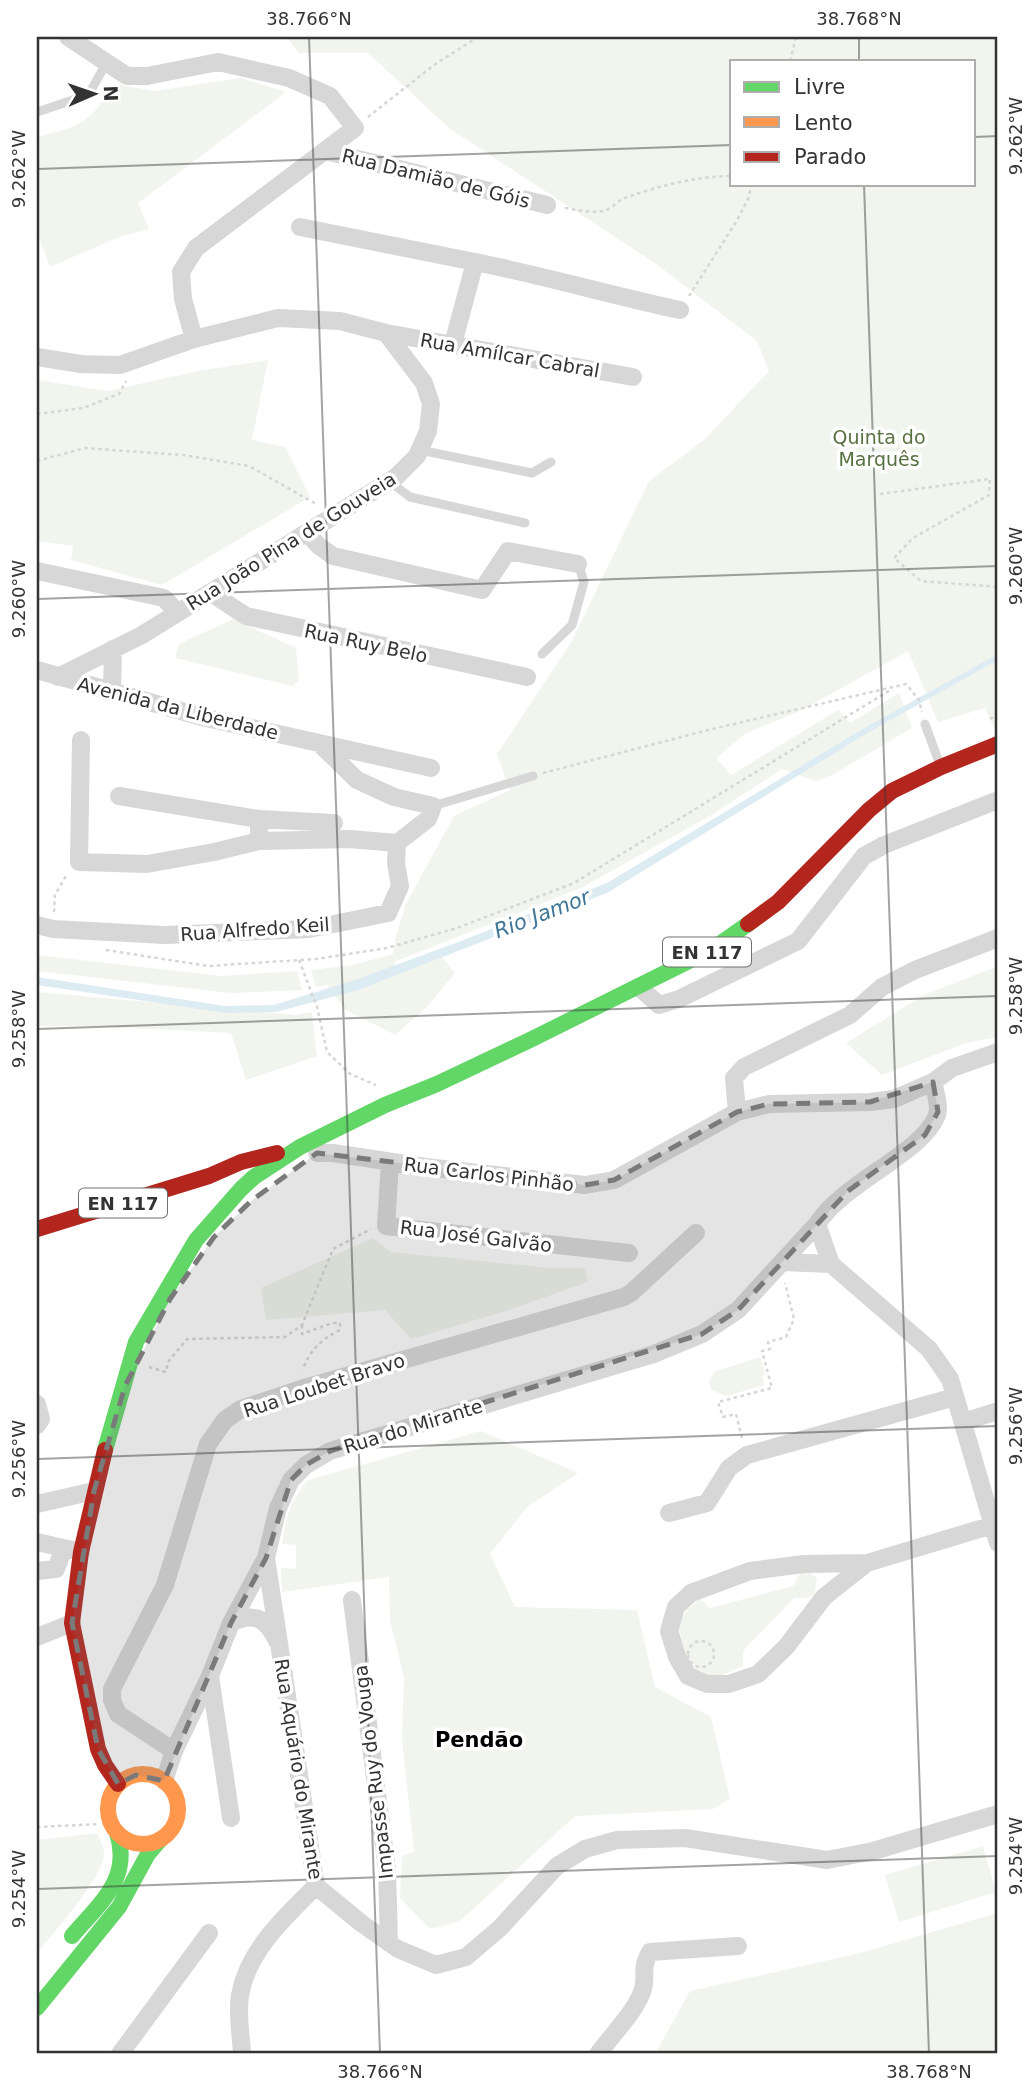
<svg xmlns="http://www.w3.org/2000/svg" width="1035" height="2091" font-family="'DejaVu Sans',sans-serif">
<style>
.green{fill:#f1f5ed;fill-rule:evenodd}
.water{fill:#ddebf3}
.lines{fill:none;stroke-linecap:round;stroke-linejoin:round}
.path{stroke:#d6d6d6;stroke-width:2.5;stroke-dasharray:3.5 3.5;stroke-linecap:butt}
.lane{stroke:#d7d7d7;stroke-width:9}
.street{stroke:#d7d7d7;stroke-width:18}
.fast{stroke:#63d668;stroke-width:16}
.slow{stroke:#ff974d;stroke-width:16}
.jam{stroke:#b3261e;stroke-width:16}
.marked{fill:#7a7a7a;fill-opacity:0.2;stroke:#7a7a7a;stroke-width:5;stroke-dasharray:14 9;stroke-linejoin:round}
.ticks{fill:none;stroke:#333;stroke-width:2;stroke-opacity:0.45}
.labels{text-anchor:middle;dominant-baseline:central;stroke-width:7;stroke-linejoin:round;paint-order:stroke}
.shield{fill:#fff;stroke:#707070;stroke-width:2}
.shield-label{font-size:18px;font-weight:bold;fill:#333}
.street-label{font-size:19px;fill:#333;stroke:#fff}
.park-label{font-size:19px;fill:#56703f;stroke:#fff}
.water-label{font-size:21px;font-style:italic;fill:#3f7597;stroke:#fff}
.neighbourhood-label{font-size:21px;font-weight:bold;fill:#000;stroke:#fff}
.neatline{fill:none;stroke:#333;stroke-width:2.5}
.ticks-label{font-size:18px;text-anchor:middle;fill:#333}
</style>
<rect width="100%" height="100%" fill="#fff"/>
<path class="green" d="M286,37h712v691l-3,2 -10,-22 -47,14 -30,-71 -106,59 -57,24 -29,24 15,17 107,-65 12,13 49,-30 13,35 -80,47 -16,6 -34,-12 -69,45 -130,73 -189,75 1,4 42,-15 18,22 -29,35 -31,27 -51,-26 -17,-24 -11,2 -5,-17 42,-5 40,-11 3,-18 10,-32 48,-88 56,-26 -13,-36 75,-113 77,-160 55,-41 65,-69 -12,-30 -101,-77 -207,-136 -81,-75h-69zM732,61h242v123h-242z
M241,78l45,14 -148,111 11,26 -30,8 -69,30 -13,-35v-95c43,-11 53,-13 77,-53l41,7z
M268,360l-16,80 33,7 25,50 -148,88 -91,-25 2,-14 -36,-5v-161l71,11 90,-20z
M233,619l63,29 3,32 -6,6 -118,-28 4,-14z
M37,955l184,21 76,-5 5,19 -71,3 -194,-22z
M998,966v71l-32,6 -84,32 -36,-32 78,-48z
M37,992l258,23 17,-3 5,44 -71,24 -15,-47 -142,-7h-52z
M373,1238l18,14 158,16h36l3,14 -85,30 -92,27 -26,-29 -119,10 -5,-32z
M760,1357l5,17 -3,2 2,9 -37,11 -16,-6 -2,-8 5,-10z
M481,1431l97,42 -51,34 -37,47 25,53 122,3 18,77 56,30 19,82 -17,10 -138,7 -115,105 -30,8 -30,-31 2,-41 12,-6 -12,-113 2,-61 -14,-57 -1,-43 -107,15 -1,-24 15,1v-24l-14,-1c4,-27 8,-43 26,-64z
M807,1571l10,7 -3,17 -9,3h-11l-51,53v15l-28,12 -27,-9c-11,-32 -19,-47 12,-70l10,9 83,-22 7,-13z
M98,1833c2,6 6,15 6,21 -2,25 -51,79 -67,99v-113z
M983,1846l13,46 -97,30 -14,-47z
M998,1913v141h-343l35,-63 170,-38z"/>
<path class="water" d="M998,654v6l-129,72 -262,161 -249,97 -82,22 -50,1 -189,-28v-8l188,29 49,-1 84,-26 103,-38 146,-58 259,-156z"/>
<g class="lines">
<path class="path" d="M790,61l6,-24
M368,117l66,-52 44,-28
M565,208c12,2 25,5 38,3 8,-1 14,-10 22,-13 33,-12 72,-22 107,-22
M689,296l47,-74 12,-23 4,-15
M37,414l46,-6 36,-14 7,-13
M37,461l48,-13 98,7 66,11 69,39
M880,494l110,-15 -1,16 -76,43 -19,20 27,23 77,6
M990,719l8,-4
M543,773l165,-43 198,-46 13,16 3,12
M54,912l1,-17 12,-21
M106,950l102,16 108,-7 71,-11 70,-20 117,-45 318,-194
M299,960l18,47 10,45 23,22 26,11
M302,1325v9l30,-11h8v7c-18,9 -31,20 -37,40
M149,1367l17,5 2,-10 19,-23 98,-2 17,-12 31,-76 38,-20
M742,1438l-6,-24 -13,3 -5,-15 54,-14 -10,-37 8,-2 -2,-7 18,-5 8,-18 -9,-36
M688 1654a13 13 0 1 1 26 0a13 13 0 1 1-26 0Z
M37,1827l63,-3"/>
<path class="lane" d="M37,112l36,-12 18,-10 15,-26
M420,450l112,23 19,-11
M389,481l21,16 115,26
M542,654l30,-29 12,-43 -6,-18
M925,724l15,41
M433,806l100,-30"/>
<path class="street" d="M68,37l59,39h20l71,-14 71,16 41,18 25,32 -159,120 -15,24 2,27 11,40
M325,151l222,54
M300,227l175,35 -22,82
M475,262c69,14 136,33 205,48
M37,357l44,7 39,1 74,-26 84,-21 62,3 46,12 247,44
M307,533l12,13 14,10 149,34 26,-39 70,13
M37,571l127,27 14,15
M211,593l35,23 281,61
M37,670l165,47 229,51
M58,677l84,-42 254,-158 21,-21 11,-25 3,-27 -7,-21 -38,-50
M112,691l1,-42
M81,740l-2,122 68,2 67,-12 45,-11 90,-2 48,4
M320,744l37,36 37,17 39,9 -5,13 -31,24
M119,796l140,23v22
M259,819l75,4
M37,925l16,4 112,6 144,-6 79,-16 12,-27 -4,-23 1,-20
M639,987l20,18 20,-6 119,-58 66,-85 20,-11 114,-45
M737,1112l-3,-34 10,-11 106,-52 32,-28 33,-17 83,-32
M317,1153h16l93,14 159,18 29,-5 123,-68 32,-8 101,-2 24,-3 39,-17 19,-14 46,-16
M390,1162l-4,64 243,27
M817,1224l14,40 98,85 21,30 48,164
M782,1262l49,2
M37,1404l4,15 -4,6
M963,1422l35,-11
M37,1504l57,-13
M669,1513l38,-10 22,-35 18,-13 208,-58
M37,1542l44,10
M266,1558l50,328 45,37 37,26 38,16 30,-8 34,-29 57,-62 28,-17 32,-9 68,-2 142,22 46,-9 125,-37
M867,1563l-43,34 -38,50 -28,27 -29,10h-22l-19,-8 -11,-19 -8,-26 7,-24 15,-14 59,-22 54,-7 63,-1 126,-38
M37,1571l19,-2 8,-21
M352,1600l35,270 2,73
M231,1623c22,-11 35,-6 46,18
M37,1637l35,-14
M210,1676l21,142
M174,1751l-56,-37 -6,-14v-11l53,-104 43,-141 17,-24 16,-11 60,-20 323,-92 7,-4 65,-60
M164,1781l10,-30 36,-75 21,-53 35,-65 12,-50 13,-28 15,-15 24,-14 324,-97 48,-20 36,-24 79,-86c27,-42 106,-71 120,-109 3,-9 -2,-24 -4,-33
M120,2054l89,-121
M242,2054c-1,-19 -5,-40 -2,-59 8,-45 45,-78 76,-109
M598,2054c13,-18 39,-44 45,-65 4,-16 -3,-19 7,-37l88,-6"/>
<path class="fast" d="M241,1189l13,-12 46,-30 85,-42 52,-21 95,-45 179,-89 37,-26
M105,1450l31,-108 60,-102 45,-51
M72,1936c27,-32 60,-57 45,-103
M37,2008l82,-101 29,-53 12,-14"/>
<path class="slow" d="M108 1809a35 35 0 1 1 70 0a35 35 0 1 1-70 0Z"/>
<path class="jam" d="M748,924l30,-22 91,-92 23,-19 49,-24 57,-23
M37,1229l172,-53 32,-14 36,-9
M105,1450l-24,102 -9,71 26,126 7,16 13,19"/>
</g>
<path class="marked" d="M933,1082l5,30 -13,23 -77,56 -110,119 -36,24 -372,117 -24,14 -15,15 -25,78 -35,65 -67,158 -28,-6 -18,9 -20,-35 -26,-126 22,-132 31,-105 45,-87 44,-62 37,-36 66,-48 268,32 29,-5 123,-68 32,-8 101,-2z"/>
<path class="ticks" d="M309,37l71,2017M859,37v24M974,137l24,-1M37,169l695,-24M864,184l65,1870M37,599l961,-33M37,1029l961,-33M37,1459l961,-33M37,1889l961,-33"/>
<g class="labels">
<g class="shield">
<rect x="663" y="937.5" width="88" height="29" rx="5"/>
<rect x="79" y="1188.5" width="88" height="29" rx="5"/>
</g>
<g class="shield-label">
<text x="707" y="952">EN 117</text>
<text x="123" y="1203">EN 117</text>
</g>
<g class="street-label">
<text transform="translate(436 178) rotate(14)">Rua Damião de Góis</text>
<text transform="translate(510 355) rotate(10)">Rua Amílcar Cabral</text>
<text transform="translate(291 541) rotate(-32)">Rua João Pina de Gouveia</text>
<text transform="translate(366 643) rotate(12)">Rua Ruy Belo</text>
<text transform="translate(178 708) rotate(14)">Avenida da Liberdade</text>
<text transform="translate(255 929) rotate(-4)">Rua Alfredo Keil</text>
<text transform="translate(489 1174) rotate(7)">Rua Carlos Pinhão</text>
<text transform="translate(476 1236) rotate(7)">Rua José Galvão</text>
<text transform="translate(324 1385) rotate(-18)">Rua Loubet Bravo</text>
<text transform="translate(413 1426) rotate(-17)">Rua do Mirante</text>
<text transform="translate(299 1769) rotate(81)">Rua Aquário do Mirante</text>
<text transform="translate(373 1772) rotate(-97)">Impasse Ruy do Vouga</text>
</g>
<g class="park-label">
<text x="879" y="437">Quinta do<tspan x="879" dy="22">Marquês</tspan></text>
</g>
<g class="water-label">
<text transform="translate(542 914) rotate(-21)">Rio Jamor</text>
</g>
<g class="neighbourhood-label">
<text x="479" y="1740">Pendão</text>
</g>
</g>
<rect width="1035" height="2091" fill="none" stroke="#ffffff" stroke-width="77"/>
<rect x="730" y="60" width="245" height="126" fill="#ffffff" stroke="#adadad" stroke-width="2"/>
<rect x="744" y="82" width="35" height="10" fill="#63d668" stroke="#adadad" stroke-width="2"/>
<text x="794" y="94" font-size="21" fill="#333333">Livre</text>
<rect x="744" y="117" width="35" height="10" fill="#ff974d" stroke="#adadad" stroke-width="2"/>
<text x="794" y="130" font-size="21" fill="#333333">Lento</text>
<rect x="744" y="152" width="35" height="10" fill="#b3261e" stroke="#adadad" stroke-width="2"/>
<text x="794" y="164" font-size="21" fill="#333333">Parado</text>
<g transform="translate(94 94) rotate(88)" stroke="#ffffff" stroke-width="5" paint-order="stroke">
<path d="M0-5L12 26L0 18L-12 26Z" fill="#333333"/>
<text y="-10" font-size="19" font-weight="bold" text-anchor="middle" fill="#333333">N</text>
</g>
<rect x="38" y="38" width="958" height="2014" class="neatline"/>
<g class="ticks-label">
<text x="309" y="25">38.766°N</text>
<text x="859" y="25">38.768°N</text>
<text transform="translate(1016 136) rotate(-90)" y="6">9.262°W</text>
<text transform="translate(19 169) rotate(-90)" y="6">9.262°W</text>
<text transform="translate(1016 566) rotate(-90)" y="6">9.260°W</text>
<text transform="translate(19 599) rotate(-90)" y="6">9.260°W</text>
<text transform="translate(1016 996) rotate(-90)" y="6">9.258°W</text>
<text transform="translate(19 1029) rotate(-90)" y="6">9.258°W</text>
<text transform="translate(1016 1426) rotate(-90)" y="6">9.256°W</text>
<text transform="translate(19 1459) rotate(-90)" y="6">9.256°W</text>
<text transform="translate(1016 1856) rotate(-90)" y="6">9.254°W</text>
<text transform="translate(19 1889) rotate(-90)" y="6">9.254°W</text>
<text x="380" y="2078">38.766°N</text>
<text x="929" y="2078">38.768°N</text>
</g>
</svg>
